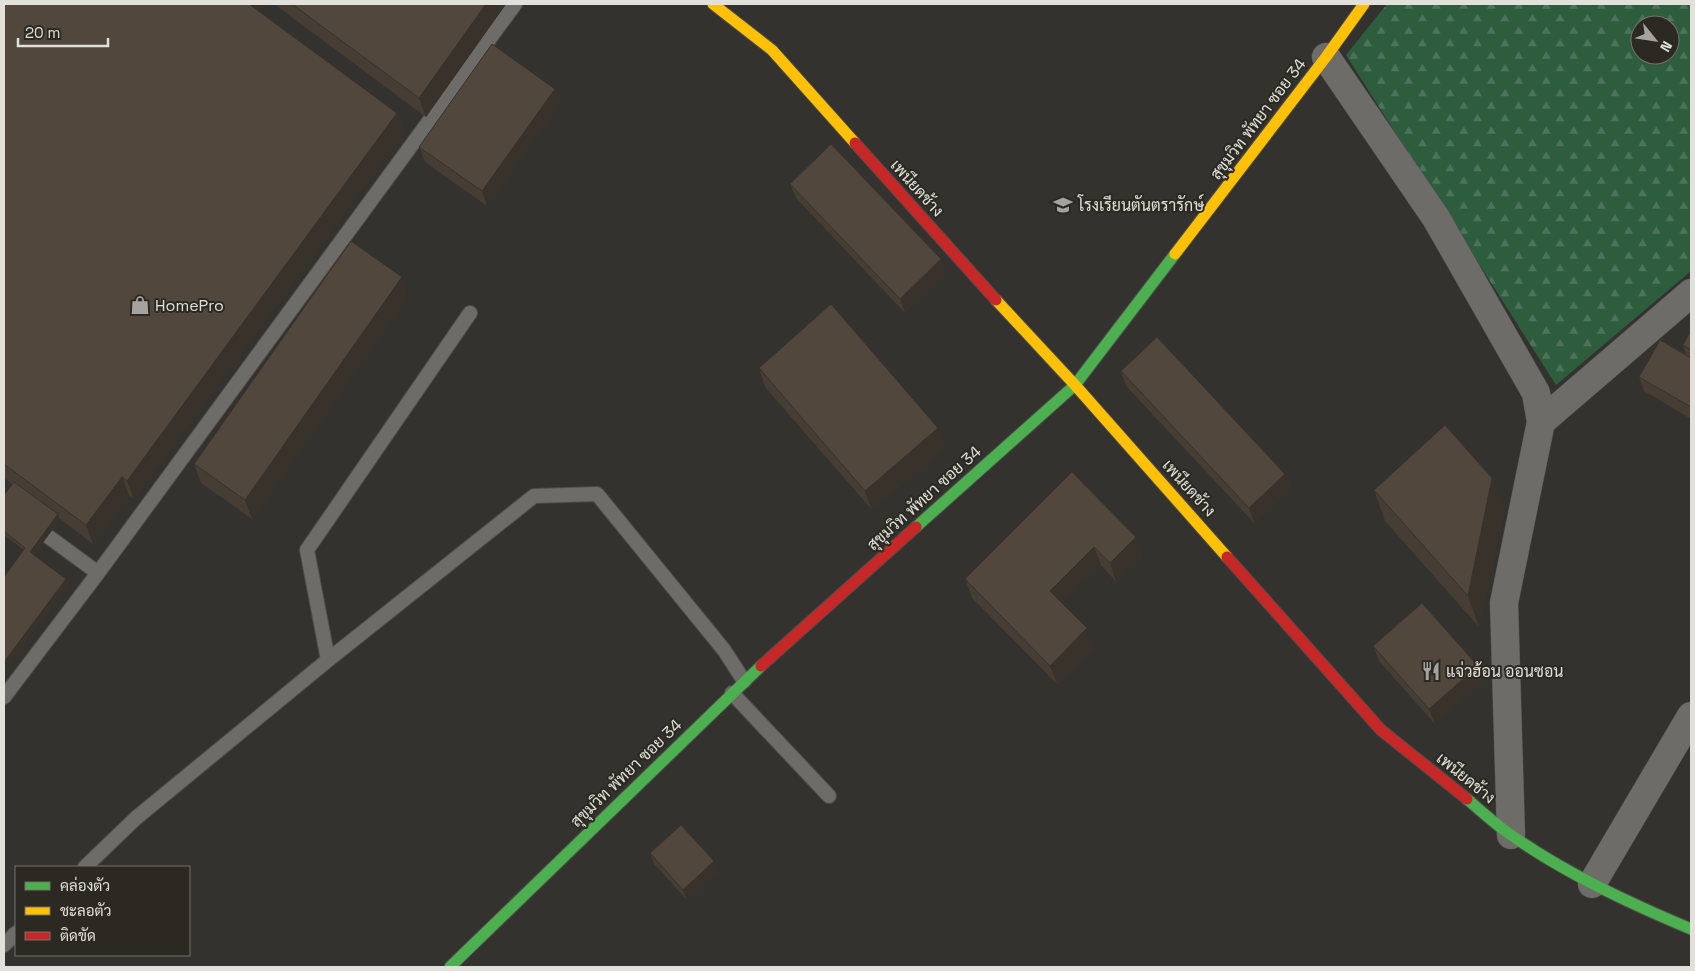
<svg xmlns="http://www.w3.org/2000/svg" width="1695" height="971" font-family="'Space Grotesk',Sarabun,sans-serif">
<style>
.forest{fill:url(#forest-firs);fill-rule:evenodd}
.lines{fill:none;stroke-linecap:round;stroke-linejoin:round}
.lane-casing{stroke:#4e4d4a;stroke-width:16}
.street-casing{stroke:#4e4d4a;stroke-width:29}
.fast-casing{stroke:#4e4d4a;stroke-width:13}
.slow-casing{stroke:#4e4d4a;stroke-width:13}
.jam-casing{stroke:#4e4d4a;stroke-width:13}
.lane{stroke:#6d6c69;stroke-width:14}
.street{stroke:#6d6c69;stroke-width:28}
.fast{stroke:#4caf50;stroke-width:11}
.slow{stroke:#ffc107;stroke-width:11}
.jam{stroke:#c62828;stroke-width:11}
.wall{fill:#463d34}
.shaded-wall{fill:#39322b}
.building{fill:#51473d;stroke:#39322b}
.labels{text-anchor:middle;dominant-baseline:central;stroke-width:4;stroke-linejoin:round;paint-order:stroke}
.street-label{font-size:16px;fill:#e1e0db;stroke:#2b2922}
.poi-label{font-size:16px;fill:#e1e0db;stroke:#2b2922;text-anchor:start}
</style>
<defs>
<pattern id="forest-firs" width="22" height="20" patternUnits="userSpaceOnUse" patternTransform="scale(1.25)"><rect width="22" height="20" fill="#2e5d3e"/><path d="M5 1l3.5 6h-7zM16 11l3.5 6h-7z" fill="#4c7459"/></pattern>
</defs>
<rect width="100%" height="100%" fill="#33322e"/>
<path class="forest" d="M1387,4h304v267l-135,114 -210,-330zM1640,25h30v30h-30z"/>
<g class="lines">
<g class="lane-casing">
<path id="lane" d="M4,504l94,69
M328,660l-21,-110 163,-237
M732,693l97,103
M4,697l94,-124 417,-569
M85,867l51,-49 192,-158 206,-164 63,-2 127,156 20,31
M4,945l12,-12"/>
</g>
<g class="street-casing">
<path id="street" d="M1326,57l110,161 100,175 5,29 -37,181 7,232
M1541,422l150,-129
M1592,884l99,-168"/>
</g>
<g class="fast-casing">
<path id="fast" d="M916,527l159,-142 100,-131
M1467,799c14,12 29,26 44,36 56,39 118,68 180,94
M450,967l311,-301"/>
</g>
<g class="slow-casing">
<path id="slow" d="M713,4l59,46 83,93
M1175,254l151,-197 38,-53
M996,300l79,85 152,172"/>
</g>
<g class="jam-casing">
<path id="jam" d="M855,143l141,157
M1227,557l154,173 86,69
M761,666l155,-139"/>
</g>
<use href="#lane" class="lane"/>
<use href="#street" class="street"/>
<use href="#fast" class="fast"/>
<use href="#slow" class="slow"/>
<use href="#jam" class="jam"/>
</g>
<path class="wall" d="M4,4h264l-7,9 136,100 7,19 -270,367 -5,-3 -36,48 -33,-25 -26,36 32,24 2,5 -64,86v-93l20,-27 -20,-15v-40l8,-11 -8,-6z
M274,4h232l-80,113z
M555,89l5,14 -73,103 -62,-44 -6,-15z
M790,184l156,90 -41,39 -109,-115z
M408,296l-156,223 -51,-36 -7,-19z
M1691,330v28l-5,-3 -3,-10z
M1691,358v61l-47,-28 -5,-14z
M759,368l179,60 7,18 -73,64 -107,-123z
M1121,371l164,103 6,14 -37,35 -128,-137z
M1072,472l71,84 -27,26 -15,-17 -39,38 32,44 -37,37 -85,-86 -7,-19z
M1374,490l130,19 -25,118 -94,-106z
M1373,646l111,35 -49,43 -56,-63z
M650,853l68,18 -31,29 -33,-36z"/>
<path class="shaded-wall" d="M248,4h20l-13,18z
M486,4h20l-80,113 -7,-19z
M555,89l5,14 -73,103 -5,-15z
M397,113l7,19 -270,367 -7,-18z
M941,259l5,15 -41,39 -5,-14z
M402,277l6,19 -156,223 -7,-19z
M938,428l7,18 -73,64 -7,-19z
M1285,474l6,14 -37,35 -5,-15z
M122,477l7,19 -36,48 -7,-19z
M1492,478l12,31 -25,118 -11,-31z
M58,514l2,6 -28,37 -2,-5z
M1136,537l7,19 -27,26 -6,-19z
M1094,547l7,18 -45,44 -6,-18z
M66,579l2,5 -64,86v-8z
M1087,628l7,19 -37,37 -7,-18z
M1478,666l6,15 -49,43 -6,-15z
M714,861l4,10 -31,29 -4,-10z"/>
<path class="building" d="M4,4h245l148,109 -270,368 -5,-4 -36,48 -82,-61z
M292,4h194l-67,94z
M492,44l63,45 -73,102 -63,-44z
M831,144l110,115 -41,40 -110,-115z
M351,241l51,36 -157,223 -51,-36z
M831,304l107,124 -73,63 -106,-123z
M1691,330v20l-8,-5z
M1157,337l128,137 -36,34 -128,-137z
M1660,340l31,18v49l-52,-30z
M1445,425l47,53 -24,118 -94,-106z
M1072,472l64,65 -26,26 -16,-16 -44,44 37,37 -37,38 -85,-87z
M14,482l44,32 -28,38 36,27 -62,83v-85l21,-29 -21,-17v-36z
M1422,603l56,63 -49,43 -56,-63z
M681,825l33,36 -31,29 -33,-37z"/>
<defs>
<g id="school-bare" transform="scale(1.5)"><path d="M0-5L7-2L0 1L-7-2ZM-4 1L0 2.5L4 1V4Q0 6-4 4Z" fill="#a4a39e" stroke="#2b2922" stroke-width="2.5" paint-order="stroke"/></g>
<g id="shop-bare" transform="scale(1.5)"><path d="M-5-2.5h2.3a2.7 3.5 0 0 1 5.4 0H5L5.5 6h-11ZM-1.5-2.5h3a1.5 2.3 0 0 0-3 0Z" fill="#a4a39e" stroke="#2b2922" stroke-width="2.5" paint-order="stroke"/></g>
<g id="restaurant-bare" transform="scale(1.5)"><path d="M-5-6h1v4h1v-4h1v4h1v-4h1v5L-1.5 .5V6h-2V.5L-5-1ZM5-6V6H3V1.5H1.5Q1.5-4 5-6Z" fill="#a4a39e" stroke="#2b2922" stroke-width="2.5" paint-order="stroke"/></g>
</defs>
<g fill-rule="evenodd">
<use href="#school-bare" x="1063" y="205"/>
<use href="#shop-bare" x="140" y="305"/>
<use href="#restaurant-bare" x="1431" y="671"/>
</g>
<g class="labels">
<g class="street-label">
<text transform="translate(1258 119) rotate(-53)">สุขุมวิท พัทยา ซอย 34</text>
<text transform="translate(917 188) rotate(48)">เพนียดช้าง</text>
<text transform="translate(1189 488) rotate(48)">เพนียดช้าง</text>
<text transform="translate(924 498) rotate(-42)">สุขุมวิท พัทยา ซอย 34</text>
<text transform="translate(626 773) rotate(-44)">สุขุมวิท พัทยา ซอย 34</text>
<text transform="translate(1466 778) rotate(39)">เพนียดช้าง</text>
</g>
<g class="poi-label">
<text x="1078" y="205">โรงเรียนตันตรารักษ์</text>
<text x="155" y="305">HomePro</text>
<text x="1446" y="671">แจ่วฮ้อน ออนซอน</text>
</g>
</g>
<rect width="1695" height="971" fill="none" stroke="#e1e0db" stroke-width="10"/>
<rect x="15" y="866" width="175" height="90" fill="#2b2922" stroke="#74726c"/>
<rect x="25" y="882" width="25" height="8" fill="#4caf50" stroke="#74726c"/>
<text x="60" y="891" font-size="15" fill="#e1e0db">คล่องตัว</text>
<rect x="25" y="907" width="25" height="8" fill="#ffc107" stroke="#74726c"/>
<text x="60" y="916" font-size="15" fill="#e1e0db">ชะลอตัว</text>
<rect x="25" y="932" width="25" height="8" fill="#c62828" stroke="#74726c"/>
<text x="60" y="941" font-size="15" fill="#e1e0db">ติดขัด</text>
<g transform="translate(1655 40) rotate(120)"><circle r="24" fill="#2b2922" stroke="#74726c"/>
<path d="M0-4L9 19L0 12L-9 19Z" fill="#a4a39e"/>
<text y="-8" font-size="14" font-weight="bold" text-anchor="middle" fill="#e1e0db">N</text>
</g>
<path d="M18 38v8h90v-8" fill="none" stroke="#e1e0db" stroke-width="2.5"/>
<text x="25" y="38" font-size="15" fill="#e1e0db" stroke="#2b2922" stroke-width="4" paint-order="stroke">20 m</text>
</svg>
